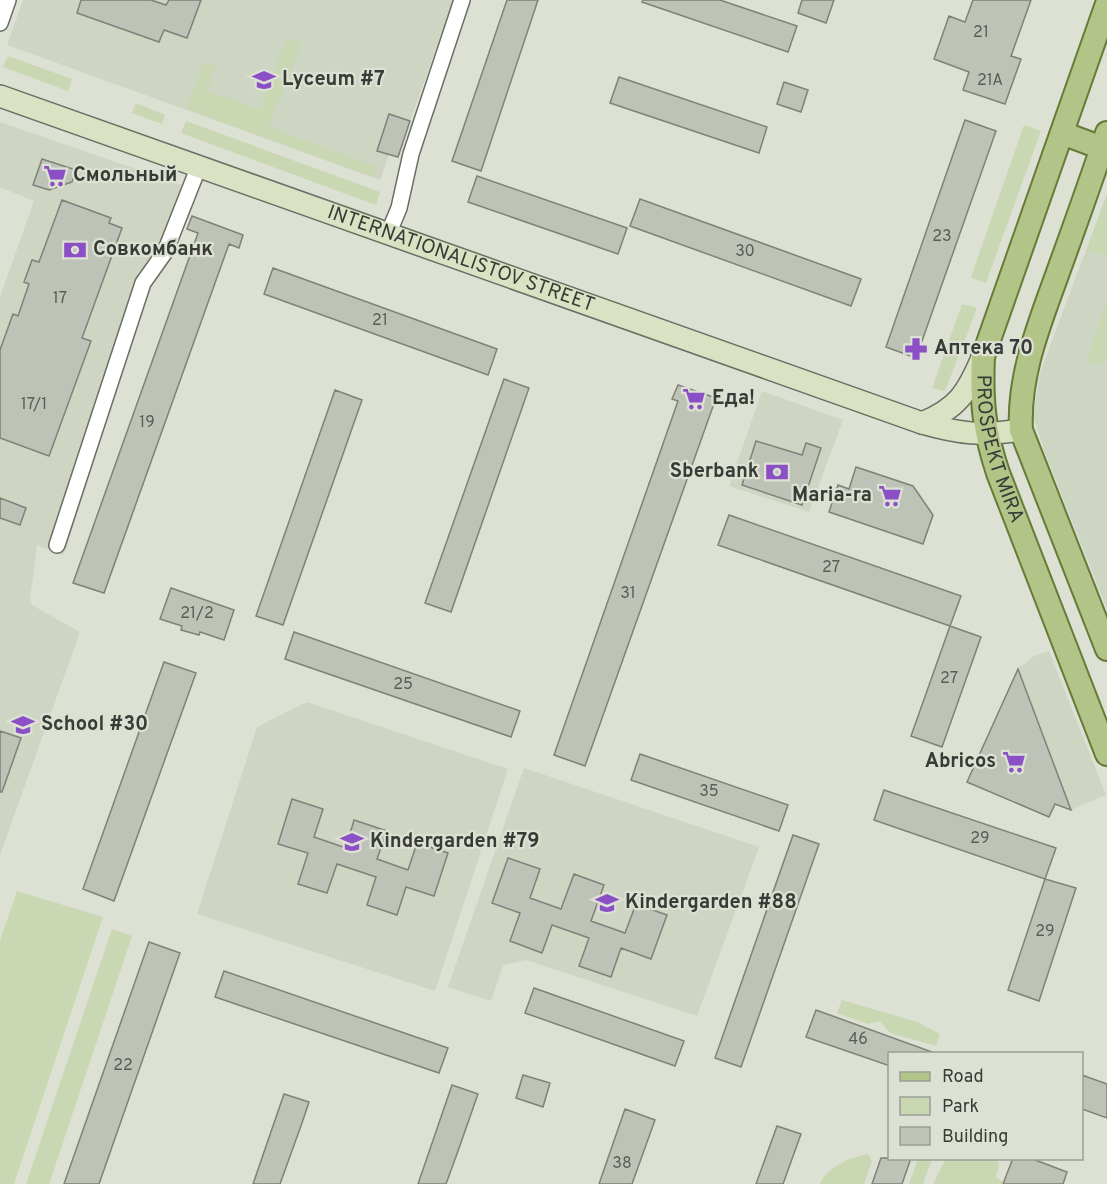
<svg xmlns="http://www.w3.org/2000/svg" width="1107" height="1184" font-family="Overpass,sans-serif">
<style>
.built{fill:#ced5c2}
.green{fill:#c9d7b2}
.building{fill:#bec3b7;stroke:#7e8277;stroke-width:1.5}
.lines{fill:none;stroke-linecap:round;stroke-linejoin:round}
.street-casing{stroke:#6a6e63;stroke-width:18}
.secondary-casing{stroke:#6a6e63;stroke-width:24}
.primary-casing{stroke:#667b37;stroke-width:26}
.street{stroke:#fff;stroke-width:15}
.secondary{stroke:#d9e2c3;stroke-width:21}
.primary{stroke:#b2c488;stroke-width:22}
.labels{text-anchor:middle;dominant-baseline:central;stroke-width:4.5;stroke-linejoin:round;paint-order:stroke}
.number-label{font-size:16px;fill:#5a5d56}
.poi-label{font-size:20px;font-weight:bold;fill:#393b36;stroke:#dce1d4;text-anchor:start}
.street-label{font-size:20px;fill:#393b36;stroke:#dce1d4}
</style>
<rect width="100%" height="100%" fill="#dce1d4"/>
<path class="built" d="M23,0h430l-43,121 -21,-6 -12,35 12,4 -9,26 -373,-135z
M0,122l182,63 -118,370 -27,-10 -7,55 2,5 48,27 -80,223v-558l34,-96 -34,-14z
M1107,194v415l-62,-156 -12,-37 7,-43z
M762,391l81,29 -34,92 -80,-26z
M1049,651l57,144 -35,15 -16,-6 -6,13 -82,-35 51,-113 16,-13z
M307,702l201,67 -73,222 -238,-77 60,-187z
M524,768l235,79 -62,169 -171,-56 -23,5 -12,36 -43,-14z"/>
<path class="green" d="M286,39l16,3 -33,85 108,40 -4,10 -186,-68 17,-47 12,4 -9,25 53,18z
M8,56l64,23 -4,12 -65,-24z
M136,103l29,12 -3,9 -30,-11z
M186,121l194,71 -4,13 -195,-72z
M1024,125l17,6 -55,152 -15,-6z
M1107,194v62l-20,-7z
M1107,299v61l-9,5 -12,-4z
M962,304l15,4 -32,83 -13,-3z
M17,891l86,26 -89,267h-14v-243z
M112,929l20,7 -83,248h-23z
M842,1000l75,22 23,12 -4,12 -46,-13 -10,-12 -12,3 -31,-11z
M868,1154l4,7 -8,23h-44c6,-17 32,-27 48,-30z
M946,1158l51,1 2,6 -3,12 9,7h-72z
M918,1159h14l-9,25h-14z"/>
<path class="building" d="M81,0h70l15,5 3,-5h32l-14,38 -23,-8 -5,12 -82,-29z
M507,0h31l-57,171 -29,-10z
M643,0h77l77,26 -9,26 -146,-50z
M802,0h32l-8,23 -28,-10z
M973,0h58l-20,56 10,3 -16,45 -42,-14 6,-18 -35,-13 15,-43 16,6z
M619,77l148,50 -8,26 -149,-50z
M784,82l24,8 -7,22 -24,-8z
M389,114l21,7 -12,36 -21,-6z
M965,120l31,11 -80,227 -30,-11z
M42,159l34,11 -4,12 -23,8 -16,-5z
M477,176l150,52 -9,26 -150,-52z
M640,199l221,80 -10,27 -221,-80z
M62,200l49,18 -2,5 13,5 -40,110 9,3 -42,115 -49,-18v-88l13,-36 5,2 11,-32 -5,-2 8,-22 7,2z
M192,216l51,19 -4,13 -10,-4 -125,349 -31,-10 125,-350 -11,-4z
M273,268l224,81 -9,26 -224,-81z
M504,379l25,9 -78,224 -26,-9z
M678,385l38,13 -131,368 -31,-11 124,-354 -6,-2z
M335,390l27,10 -79,225 -27,-9z
M756,441l46,14 4,-12 15,5 -19,57 -60,-20z
M856,467l57,19 20,29 -10,29 -94,-32 9,-27 11,4z
M0,498l26,10 -6,17 -20,-7z
M729,515l232,81 -11,30 -232,-81z
M171,588l63,22 -10,30 -24,-8 -1,3 -18,-5 1,-4 -22,-7z
M950,626l31,11 -39,110 -31,-11z
M294,632l226,79 -9,26 -226,-78z
M164,662l32,11 -82,228 -31,-12z
M1018,669l53,141 -16,-6 -6,13 -82,-35z
M0,731l21,7 -19,54h-2z
M640,754l148,51 -9,26 -148,-51z
M884,790l172,58 -11,31 -171,-59z
M292,799l31,10 -9,28 32,11 8,-28 33,11 -10,28 31,11 9,-27 31,10 -14,43 -28,-9 -9,28 -30,-10 9,-28 -39,-13 -10,29 -29,-9 10,-31 -30,-9z
M793,835l26,9 -78,223 -26,-9z
M508,858l32,11 -10,29 31,11 13,-35 30,11 -13,36 34,12 11,-29 31,11 -16,44 -30,-11 -10,29 -32,-11 10,-28 -37,-13 -10,28 -32,-12 10,-28 -28,-10z
M1045,879l31,9 -37,113 -31,-11z
M149,942l31,11 -81,231h-35z
M224,971l224,77 -9,25 -224,-76z
M534,988l150,53 -9,25 -150,-53z
M816,1010l116,42v1h-42v13l-84,-29z
M523,1075l27,8 -7,24 -27,-9z
M1082,1075l25,9v34l-25,-9z
M452,1085l26,9 -20,57 -12,33h-28z
M284,1094l25,8 -7,21 -22,61h-27z
M625,1109l30,11 -23,64h-33z
M777,1126l24,8 -18,50h-27z
M881,1158h30l-9,26h-30z
M1013,1158h17l37,14 -4,12h-60z"/>
<g class="lines">
<g class="street-casing">
<path id="street" d="M0,23l8,-23
M389,232l10,-24 12,-54 51,-154
M57,545l86,-262 22,-31 34,-86"/>
</g>
<g class="secondary-casing">
<g id="secondary">
<path id="s1" d="M0,96l922,327c38,11 60,13 99,7"/>
<path d="M922,423c36,-15 45,-30 60,-65"/>
</g>
</g>
<g class="primary-casing">
<g id="primary">
<path id="s2" d="M1107,4l-124,353c-2,44 1,74 15,116l109,281"/>
<path d="M1062,133l40,15"/>
<path d="M1107,133c-16,48 -33,95 -50,142 -18,50 -39,101 -36,155l86,219"/>
</g>
</g>
<use href="#street" class="street"/>
<use href="#secondary" class="secondary"/>
<use href="#primary" class="primary"/>
</g>
<defs>
<g id="school-bare" transform="scale(1.8)"><path d="M0-5L7-2L0 1L-7-2ZM-4 1L0 2.5L4 1V4Q0 6-4 4Z" fill="#8b50c6" stroke="#dce1d4" stroke-width="2.5" paint-order="stroke"/></g>
<g id="supermarket-bare" transform="scale(1.8)"><path d="M-6-5.5h2.5l.6 2H6L4.5 2H-2.5L-4.4-4H-6ZM-1.5 3.2a1.3 1.3 0 1 0 .1 0ZM3 3.2a1.3 1.3 0 1 0 .1 0Z" fill="#8b50c6" stroke="#dce1d4" stroke-width="2.5" paint-order="stroke"/></g>
<g id="bank-bare" transform="scale(1.8)"><path d="M-6-4H6V4H-6ZM0-2.3a2.3 2.3 0 1 0 0 4.6a2.3 2.3 0 1 0 0-4.6Z" fill="#8b50c6" stroke="#dce1d4" stroke-width="2.5" paint-order="stroke"/></g>
<g id="pharmacy-bare" transform="scale(1.8)"><path d="M-2-6h4v4h4v4h-4v4h-4v-4h-4v-4h4Z" fill="#8b50c6" stroke="#dce1d4" stroke-width="2.5" paint-order="stroke"/></g>
</defs>
<g fill-rule="evenodd">
<use href="#school-bare" x="264" y="80"/>
<use href="#supermarket-bare" x="55" y="176"/>
<use href="#bank-bare" x="75" y="250"/>
<use href="#pharmacy-bare" x="916" y="349"/>
<use href="#supermarket-bare" x="694" y="399"/>
<use href="#bank-bare" x="777" y="472"/>
<use href="#supermarket-bare" x="890" y="496"/>
<use href="#school-bare" x="23" y="725"/>
<use href="#supermarket-bare" x="1014" y="762"/>
<use href="#school-bare" x="352" y="842"/>
<use href="#school-bare" x="607" y="903"/>
</g>
<g class="labels">
<g class="number-label">
<text x="981" y="33">21</text>
<text x="990" y="81">21А</text>
<text x="942" y="237">23</text>
<text x="745" y="252">30</text>
<text x="60" y="299">17</text>
<text x="380" y="321">21</text>
<text x="34" y="405">17/1</text>
<text x="147" y="423">19</text>
<text x="831" y="568">27</text>
<text x="628" y="594">31</text>
<text x="197" y="614">21/2</text>
<text x="949" y="679">27</text>
<text x="403" y="685">25</text>
<text x="709" y="792">35</text>
<text x="980" y="839">29</text>
<text x="1045" y="932">29</text>
<text x="858" y="1040">46</text>
<text x="123" y="1066">22</text>
<text x="622" y="1164">38</text>
</g>
<g class="poi-label">
<text x="282" y="80">Lyceum #7</text>
<text x="73" y="176">Смольный</text>
<text x="93" y="250">Совкомбанк</text>
<text x="934" y="349">Аптека 70</text>
<text x="712" y="399">Еда!</text>
<text x="759" y="472" text-anchor="end">Sberbank</text>
<text x="872" y="496" text-anchor="end">Maria-ra</text>
<text x="41" y="725">School #30</text>
<text x="996" y="762" text-anchor="end">Abricos</text>
<text x="370" y="842">Kindergarden #79</text>
<text x="625" y="903">Kindergarden #88</text>
</g>
<g class="street-label">
<text stroke="none"><textPath href="#s1" startOffset="489">INTERNATIONALISTOV STREET</textPath></text>
<text stroke="none"><textPath href="#s2" startOffset="468">PROSPEKT MIRA</textPath></text>
</g>
</g>
<rect x="888" y="1052" width="195" height="108" fill="#dce1d4" stroke="#9b9f95" stroke-width="1.5"/>
<rect x="900" y="1072" width="30" height="9" fill="#b2c488" stroke="#9b9f95" stroke-width="1.5"/>
<text x="942" y="1082" font-size="18" fill="#393b36">Road</text>
<rect x="900" y="1097" width="30" height="18" fill="#c9d7b2" stroke="#9b9f95" stroke-width="1.5"/>
<text x="942" y="1112" font-size="18" fill="#393b36">Park</text>
<rect x="900" y="1127" width="30" height="18" fill="#bec3b7" stroke="#9b9f95" stroke-width="1.5"/>
<text x="942" y="1142" font-size="18" fill="#393b36">Building</text>
</svg>
